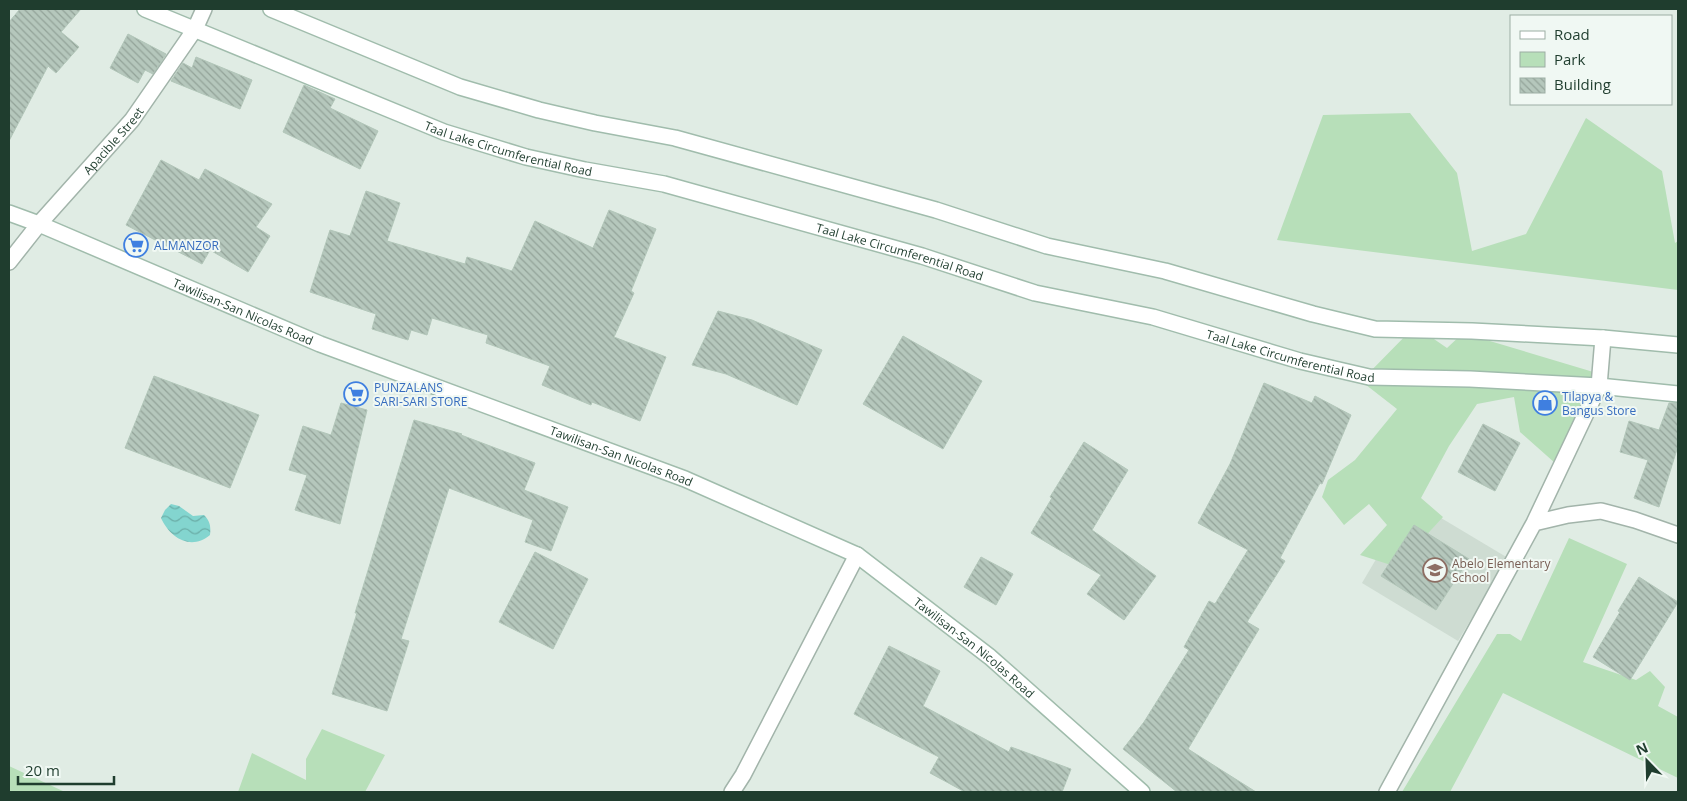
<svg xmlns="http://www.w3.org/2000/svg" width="1687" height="801" font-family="'Open Sans',sans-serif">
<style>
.built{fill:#cedcd2}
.green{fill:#b7dfb9}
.water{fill:url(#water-waves)}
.building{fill:url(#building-back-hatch);stroke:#b2c6b9}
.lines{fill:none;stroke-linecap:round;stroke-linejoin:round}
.minor-casing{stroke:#a2b4aa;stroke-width:18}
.tertiary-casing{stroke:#a2b4aa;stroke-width:18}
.secondary-casing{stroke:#a0bcac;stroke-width:18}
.minor{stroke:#fff;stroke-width:15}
.tertiary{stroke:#fff;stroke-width:15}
.secondary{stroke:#fff;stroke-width:15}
.labels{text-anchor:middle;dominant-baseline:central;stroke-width:4;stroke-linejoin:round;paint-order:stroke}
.street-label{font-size:12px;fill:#1f3d2e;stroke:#f0f8f3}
.shop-label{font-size:12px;fill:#366cbe;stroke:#f0f8f3;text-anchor:start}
.education-label{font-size:12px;fill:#785e54;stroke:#f0f8f3;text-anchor:start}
</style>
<defs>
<pattern id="water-waves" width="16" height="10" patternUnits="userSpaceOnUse" patternTransform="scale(1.25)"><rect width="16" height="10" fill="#83d5cf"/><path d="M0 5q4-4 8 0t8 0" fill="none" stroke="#6baea8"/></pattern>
<pattern id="building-back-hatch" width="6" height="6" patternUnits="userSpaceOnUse" patternTransform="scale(1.25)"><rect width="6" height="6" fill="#b5c7bc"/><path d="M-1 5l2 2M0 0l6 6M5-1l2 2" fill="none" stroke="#93a399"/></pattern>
</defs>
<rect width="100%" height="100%" fill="#e0ece4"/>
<path class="built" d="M1411,500l97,58 -50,83 -96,-58z"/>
<path class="green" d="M1410,113l47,60 15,78 54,-17 60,-116 76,53 13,72 3,-2v49l-401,-50 46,-125z
M1415,326l32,22 16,-15 137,41 -45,89 -35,-31 -6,-35 -37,7 -28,42 -28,52 22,19 -46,50 -37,-12 27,-30 -18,-21 -25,21 -22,-28 6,-17 27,-20 42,-51 -36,-28z
M1569,538l58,26 -44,98 53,18 14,-9 15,16 -7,19 20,11v61l-175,-85 -53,99h-48l95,-158h13l11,7z
M322,729l63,26 -20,37h-127l14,-39 54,27v-21z
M9,766l56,26h-56z"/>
<path class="water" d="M171,504l8,2 14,10 11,-1c6,6 7,11 6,20 -19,16 -40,3 -49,-17l4,-8z"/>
<path class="building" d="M20,9h61l-20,23 18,15 -23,26 -8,-7 -39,75v-119z
M128,34l38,20 -13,20 -8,-4 -7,13 -28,-15z
M196,57l56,23 -12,29 -69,-28 12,-18 9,5z
M304,85l31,14 -5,9 48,23 -18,38 -77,-37z
M161,160l38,20 6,-11 67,35 -16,23 14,9 -22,36 -38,-22 -8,14 -76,-39z
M366,191l34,12 -13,38 78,23 2,-7 45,14 23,-50 58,27 16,-38 47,19 -25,62 3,2 -20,44 52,20 -26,64 -48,-19 -1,3 -49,-20 8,-19 -64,-23 2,-8 -56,-17 -5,17 -16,-5 -3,10 -36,-11 4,-15 -66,-22 20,-62 20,6z
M718,311l34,9 70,30 -25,55 -71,-31 -34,-9z
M903,336l79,45 -39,68 -80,-45z
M154,376l105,39 -29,73 -105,-40z
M1264,383l48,20 3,-7 36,19 -29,69 -2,-1 -40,75 5,3 -38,61 12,7 -71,120 68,43h-79l-54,-43 21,-27 45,-72 -5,-3 25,-46 6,3 33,-54 -50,-27 32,-59z
M341,403l26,7 -27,114 -45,-14 12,-35 -18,-5 14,-44 28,9z
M1669,403h9v43l-19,61 -25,-9 14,-38 -28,-8 9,-31 30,9z
M414,420l48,14 -1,1 74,28 -11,27 44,17 -17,44 -26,-9 8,-22 -84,-32 -48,151 8,2 -22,70 -55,-17 25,-81h-2z
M1483,424l37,19 -25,48 -37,-19z
M1084,442l44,28 -36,60 64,46 -32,44 -37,-26 14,-19 -70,-42 21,-35 -2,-1z
M1414,525l55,34 -33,51 -55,-34z
M535,552l53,27 -35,70 -54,-27z
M981,557l32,17 -17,31 -32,-18z
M1639,577l39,25 -48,78 -37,-23 27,-45 -2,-1z
M889,646l51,25 -17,35 86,46 2,-5 60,22 -9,23h-97l-35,-19 9,-16 -85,-43z"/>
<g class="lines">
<g class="minor-casing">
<path id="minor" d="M1534,523l34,-8 33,-4 34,9 43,15
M732,792l11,-17 114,-220
M1387,792l147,-269 65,-137 4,-48"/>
</g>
<g class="tertiary-casing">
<g id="tertiary">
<path id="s1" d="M9,262l30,-38 93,-104 63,-91 9,-20"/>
</g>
</g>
<g class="secondary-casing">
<g id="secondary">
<path id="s2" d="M145,9l299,123 82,25 59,13 79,14 258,72 113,37 118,24 147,44 69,16 101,2 129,7 79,8"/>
<path d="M271,9l189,78 79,23 56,13 80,15 261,72 111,36 118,25 148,43 62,15 97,2 131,7 75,7"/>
<path id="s3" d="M9,213l30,11 281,120 365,135 172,76 133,102 152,135"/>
</g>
</g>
<use href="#minor" class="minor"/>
<use href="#tertiary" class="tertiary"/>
<use href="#secondary" class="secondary"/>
</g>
<defs>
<g id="supermarket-ring" transform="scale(1.25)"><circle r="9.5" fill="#f0f8f3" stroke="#3f7fe0" stroke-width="1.5"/><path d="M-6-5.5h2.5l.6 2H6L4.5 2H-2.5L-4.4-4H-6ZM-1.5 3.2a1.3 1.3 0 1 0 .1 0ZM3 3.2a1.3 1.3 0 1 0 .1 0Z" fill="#3f7fe0"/></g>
<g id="shop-ring" transform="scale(1.25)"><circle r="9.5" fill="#f0f8f3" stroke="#3f7fe0" stroke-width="1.5"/><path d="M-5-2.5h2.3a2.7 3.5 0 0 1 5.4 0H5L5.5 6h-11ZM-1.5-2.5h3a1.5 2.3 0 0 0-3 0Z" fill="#3f7fe0"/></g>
<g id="school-ring" transform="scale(1.25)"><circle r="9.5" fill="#f0f8f3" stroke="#8d6e63" stroke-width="1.5"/><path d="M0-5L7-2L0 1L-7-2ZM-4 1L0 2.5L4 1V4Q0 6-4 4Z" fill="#8d6e63"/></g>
</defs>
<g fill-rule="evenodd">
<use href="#supermarket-ring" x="136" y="245"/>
<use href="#supermarket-ring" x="356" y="394"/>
<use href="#shop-ring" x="1545" y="403"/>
<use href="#school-ring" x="1435" y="570"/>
</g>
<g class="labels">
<g class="street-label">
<text stroke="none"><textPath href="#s1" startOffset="160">Apacible Street</textPath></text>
<text stroke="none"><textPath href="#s2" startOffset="390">Taal Lake Circumferential Road</textPath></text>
<text stroke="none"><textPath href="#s2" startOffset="795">Taal Lake Circumferential Road</textPath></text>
<text stroke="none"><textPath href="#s3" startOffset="254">Tawilisan-San Nicolas Road</textPath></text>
<text stroke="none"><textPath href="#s2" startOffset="1200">Taal Lake Circumferential Road</textPath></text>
<text stroke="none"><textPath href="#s3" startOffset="659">Tawilisan-San Nicolas Road</textPath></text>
<text stroke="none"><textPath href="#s3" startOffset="1064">Tawilisan-San Nicolas Road</textPath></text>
</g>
<g class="shop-label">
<text x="154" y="245">ALMANZOR</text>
<text x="374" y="387">PUNZALANS<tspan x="374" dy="14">SARI-SARI STORE</tspan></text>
<text x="1562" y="396">Tilapya &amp;<tspan x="1562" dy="14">Bangus Store</tspan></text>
</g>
<g class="education-label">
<text x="1452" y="563">Abelo Elementary<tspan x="1452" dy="14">School</tspan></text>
</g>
</g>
<rect width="1687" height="801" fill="none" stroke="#1f3d2e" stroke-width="20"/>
<rect x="1510" y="15" width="162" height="90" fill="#f0f8f3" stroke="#9cada4"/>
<rect x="1520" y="31" width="25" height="8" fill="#ffffff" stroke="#9cada4"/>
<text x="1554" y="40" font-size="15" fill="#1f3d2e">Road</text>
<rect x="1520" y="52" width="25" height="15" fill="#b7dfb9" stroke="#9cada4"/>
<text x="1554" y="65" font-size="15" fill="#1f3d2e">Park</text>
<rect x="1520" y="78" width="25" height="15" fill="url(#building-back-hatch)" stroke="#9cada4"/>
<text x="1554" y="90" font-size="15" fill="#1f3d2e">Building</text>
<g transform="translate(1647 761) rotate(337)" stroke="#f0f8f3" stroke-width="4" paint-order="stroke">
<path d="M0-4L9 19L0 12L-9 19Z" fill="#1f3d2e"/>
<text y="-8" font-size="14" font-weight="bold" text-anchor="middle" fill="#1f3d2e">N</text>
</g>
<path d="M18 776v8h96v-8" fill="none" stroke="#1f3d2e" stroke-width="2.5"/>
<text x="25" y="776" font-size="15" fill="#1f3d2e" stroke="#f0f8f3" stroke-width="4" paint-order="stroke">20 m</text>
</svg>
